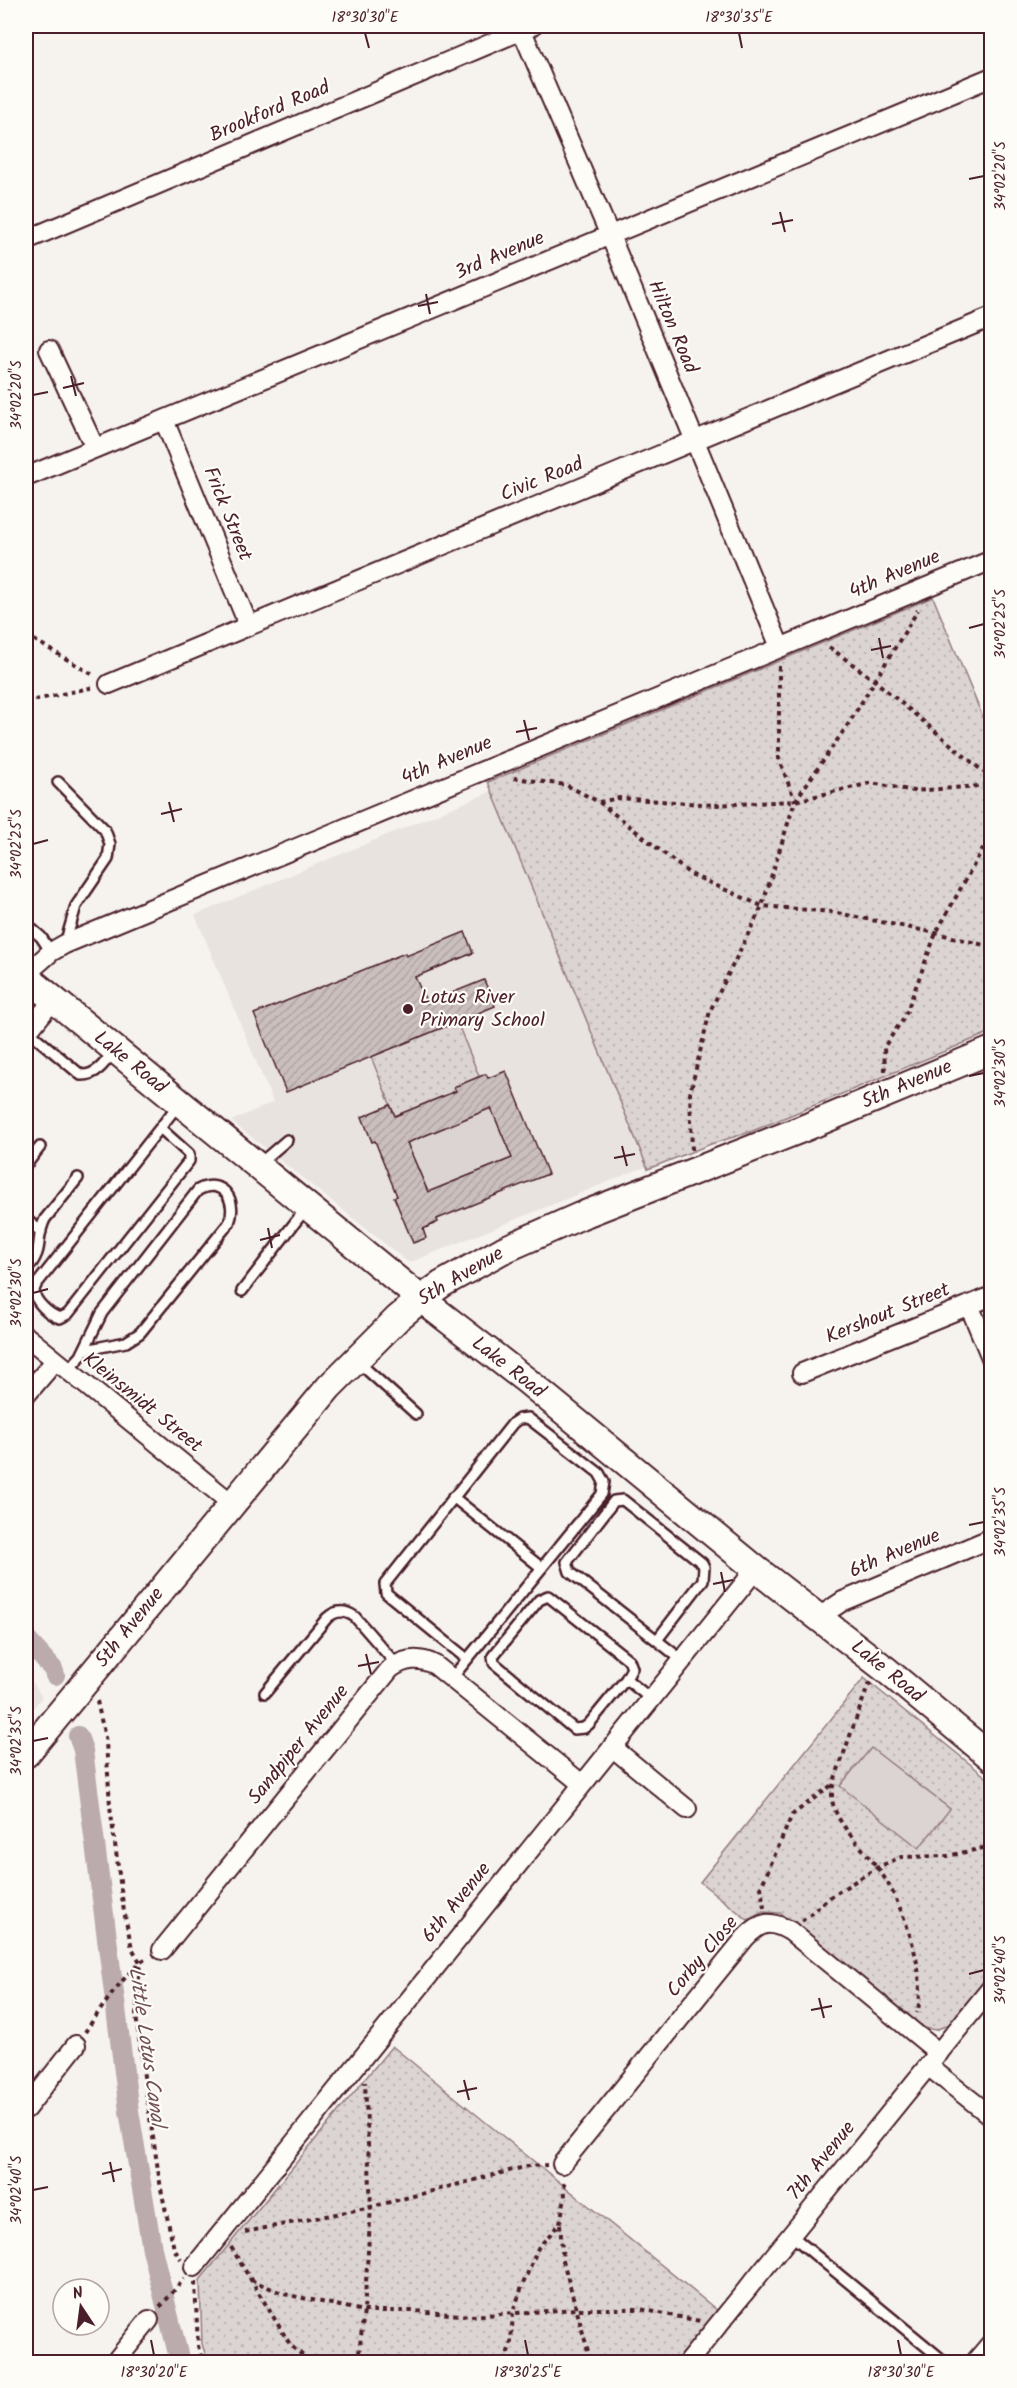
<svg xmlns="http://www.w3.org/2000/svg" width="1017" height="2388" font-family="Kalam,sans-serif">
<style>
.built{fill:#e9e3e0}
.green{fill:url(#green-dots);stroke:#937a7e;stroke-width:1.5}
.pitch{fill:#dcd4d2;stroke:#937a7e;stroke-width:1.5}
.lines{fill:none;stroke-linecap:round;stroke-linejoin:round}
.canal{stroke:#bbabac;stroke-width:20}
.building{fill:url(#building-hatch);stroke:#4a1f2b;stroke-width:1.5;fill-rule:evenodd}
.lane-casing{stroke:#4a1f2b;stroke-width:14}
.street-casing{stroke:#4a1f2b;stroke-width:22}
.secondary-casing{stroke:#4a1f2b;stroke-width:30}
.path{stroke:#4a1f2b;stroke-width:4;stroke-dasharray:4.5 4.5;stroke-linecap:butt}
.lane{stroke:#fdfcf7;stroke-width:9}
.street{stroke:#fdfcf7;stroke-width:18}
.secondary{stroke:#fdfcf7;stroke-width:26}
.ticks{fill:none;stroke:#4a1f2b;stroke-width:2}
.poi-dot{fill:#4a1f2b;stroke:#fdfcf7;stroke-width:2}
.labels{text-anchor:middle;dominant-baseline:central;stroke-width:4.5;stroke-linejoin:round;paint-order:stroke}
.street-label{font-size:20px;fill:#4a1f2b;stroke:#fdfcf7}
.poi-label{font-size:20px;fill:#4a1f2b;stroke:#fdfcf7;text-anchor:start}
.water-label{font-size:21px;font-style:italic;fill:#725058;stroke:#fdfcf7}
.neatline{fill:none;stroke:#4a1f2b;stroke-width:2}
.ticks-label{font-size:15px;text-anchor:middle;fill:#4a1f2b}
</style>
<defs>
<pattern id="green-dots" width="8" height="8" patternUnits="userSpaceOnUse" patternTransform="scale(1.5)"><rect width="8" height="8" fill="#dcd4d2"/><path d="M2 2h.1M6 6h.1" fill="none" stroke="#beb6b4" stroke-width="1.8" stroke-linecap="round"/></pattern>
<pattern id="building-hatch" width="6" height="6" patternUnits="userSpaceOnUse" patternTransform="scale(1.5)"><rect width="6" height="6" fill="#cbbfbe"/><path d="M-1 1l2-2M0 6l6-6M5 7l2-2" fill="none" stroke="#b0a4a3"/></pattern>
</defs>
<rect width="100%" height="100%" fill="#f6f3ef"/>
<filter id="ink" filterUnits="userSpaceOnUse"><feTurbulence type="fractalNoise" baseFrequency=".0167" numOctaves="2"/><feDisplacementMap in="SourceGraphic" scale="12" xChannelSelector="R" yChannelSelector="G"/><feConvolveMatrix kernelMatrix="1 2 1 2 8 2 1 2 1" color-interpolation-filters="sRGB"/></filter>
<g filter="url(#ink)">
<path class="built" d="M492,791l155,375 -238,97 -178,-142 42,-19 -78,-187z
M26,1671l16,26 -16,21z"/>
<path class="green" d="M933,597l58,140v295l-241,100 -39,12 -63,25 -160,-387z
M457,1022l24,59 -27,6 2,4 -61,25 -24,-59z
M864,1678l127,103v192l-40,51 -16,6 -15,-3 -140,-114 -17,-1 -15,8 -48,-38z
M392,2046l326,265 -41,51h-469l-6,-18 -2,-64z"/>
<path class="pitch" d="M491,1108l21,50 -84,34 -21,-49z
M871,1748l79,61 -31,39 -79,-62z"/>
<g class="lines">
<path class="canal" d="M26,1639l27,30 2,6
M78,1736l5,14 46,361 23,138 28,113"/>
</g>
<path class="building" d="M465,932l8,21 -58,24 12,26 57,-23 11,26 -209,86 -32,-78 151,-61 1,3z
M506,1071l42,103 -111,45 1,3 -15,7 3,9 -13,5 -19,-46 3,-1 -22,-55 -3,1 -10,-25 28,-12 5,11 61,-25 -2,-4 32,-13 2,4zM491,1108l21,50 -84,34 -21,-49z"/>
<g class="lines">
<g class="lane-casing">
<path id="lane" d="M58,782l47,48 5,14 -2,15 -32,47 -11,38
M26,924l15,13 10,15
M28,1031l53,44c15,1 24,-12 32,-23
M160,1128l29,26v7l-121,153 -8,4c-11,-3 -26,-17 -26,-28l2,-5 124,-157 18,-23
M259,1164l28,-24
M26,1165l14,-18
M26,1219l15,13
M26,1271c20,-24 8,-30 19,-52l33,-41
M242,1291l65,-84
M357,1361l59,53
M67,1371l14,-15 21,-43 96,-123c25,-13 40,11 31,33l-89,110 -14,9 -41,8
M453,1497l89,71
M657,1640l46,-60 1,-13 -2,-4 -79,-63 -9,1 -47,61 3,10 112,88
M452,1678l150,-184 2,-12 -5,-9 -71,-55 -9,1 -6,4 -128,161 1,9 81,66
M626,1679l6,-11 -3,-8 -81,-64 -9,4 -46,56 1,7 80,66 10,-1 5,-4 37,-45 25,20
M265,1693l62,-75c9,-8 18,-8 28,-1l41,47
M791,2235l148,122"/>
</g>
<g class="street-casing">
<path id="street" d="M520,26l97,226 163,395
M26,240l506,-214
M49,350l46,98
M164,420l84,204
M26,477l966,-400
M109,684l883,-367
M26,974l25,-22 14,-8 927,-384
M26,1034l27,-34
M969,1305l23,55
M26,1336l205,167
M802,1373l190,-77
M26,1395l29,-34
M819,1617l24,-16 149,-63
M612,1747l75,62
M162,1950l228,-281c15,-11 29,-12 45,-4l147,119
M928,2066l64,51
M26,2109l50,-64
M562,2164l183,-226c16,-17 25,-18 45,-7l149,122
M194,2267l562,-698
M115,2362l34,-42
M688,2362l304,-375
M975,2362l17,-20"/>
</g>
<g class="secondary-casing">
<path id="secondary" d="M26,977l395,322 106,82 229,188 129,100 107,89
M26,1754l303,-367 69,-69 23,-19 21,-15 61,-34 77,-34 222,-87 190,-79"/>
</g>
<path class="path" d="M26,635l69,41
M829,647l45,33 118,99
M779,666v93l16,42
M26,702l68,-15
M514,778l52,7 33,17 91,72 72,32 70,6 104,21 56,14
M599,802l20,-4 96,7 80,-4 76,-18 43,8 78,-6
M885,1071l-1,-24 21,-31 31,-83 56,-101
M692,1150l-2,-57 20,-82 52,-105 33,-105 54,-78 69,-113
M871,1683l-3,3c-9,25 -18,49 -26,73 -4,12 -10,24 -10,36 -1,25 31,52 45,72 24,31 52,107 40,146
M97,1701l9,41 4,64 14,106 8,36 8,14 -4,53 10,77 15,97 13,60 7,10
M764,1908l-3,-21 31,-72 41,-31
M802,1921l28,-24 48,-30 23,-10 47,-1 44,-10
M85,2032c13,-19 43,-64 62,-74
M560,2224l3,37 28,101
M245,2232l126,-25 157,-41 19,-1
M231,2247l60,99 20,16
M251,2280l33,14 80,17h52l54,5 106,-7h64l60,12
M195,2282l3,64 5,16
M160,2307l24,-28
M358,2362l6,-51 7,-104 -6,-125
M505,2362l6,-20 2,-30 10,-28 15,-36 22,-25 5,-26 -1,-17"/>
<use href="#lane" class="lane"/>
<use href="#street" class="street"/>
<use href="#secondary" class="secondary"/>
</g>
</g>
<path class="ticks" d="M365,33l4,15M739,33l3,15M969,179l15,-3M780,212l5,20M772,224l21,-4M426,294l4,20M418,306l20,-4M71,376l5,20M63,388l21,-5M33,395l15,-3M969,628l15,-4M879,638l4,20M871,650l20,-4M524,720l5,20M516,732l21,-4M169,802l5,20M161,814l21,-5M33,844l15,-4M969,1076l15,-3M622,1146l5,20M614,1158l21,-4M268,1228l4,20M260,1240l20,-5M33,1293l15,-4M969,1525l15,-3M721,1572l4,20M713,1584l20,-4M366,1654l5,20M358,1666l21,-4M33,1741l15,-3M969,1974l15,-4M819,1998l5,20M811,2010l21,-4M464,2080l5,20M457,2092l20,-4M110,2162l4,20M102,2174l20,-5M33,2190l15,-3M151,2340l3,15M525,2340l3,15M898,2340l3,15"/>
<circle class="poi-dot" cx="408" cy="1009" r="6"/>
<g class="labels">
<g class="street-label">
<text transform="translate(270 112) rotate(-23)">Brookford Road</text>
<text transform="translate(500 256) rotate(-23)">3rd Avenue</text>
<text transform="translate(672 327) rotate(67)">Hilton Road</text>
<text transform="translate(542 480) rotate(-22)">Civic Road</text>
<text transform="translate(227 514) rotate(68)">Frick Street</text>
<text transform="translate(895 575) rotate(-23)">4th Avenue</text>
<text transform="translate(447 761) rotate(-23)">4th Avenue</text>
<text transform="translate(130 1063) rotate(39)">Lake Road</text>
<text transform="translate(907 1085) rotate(-23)">5th Avenue</text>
<text transform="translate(461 1277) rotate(-31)">5th Avenue</text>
<text transform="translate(888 1314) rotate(-22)">Kershout Street</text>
<text transform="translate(508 1368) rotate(38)">Lake Road</text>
<text transform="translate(142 1403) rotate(39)">Kleinsmidt Street</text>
<text transform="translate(895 1554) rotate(-23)">6th Avenue</text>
<text transform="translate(130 1628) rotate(-51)">5th Avenue</text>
<text transform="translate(887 1672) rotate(39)">Lake Road</text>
<text transform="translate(299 1745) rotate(-51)">Sandpiper Avenue</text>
<text transform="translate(457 1903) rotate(-51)">6th Avenue</text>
<text transform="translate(703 1957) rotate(-50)">Corby Close</text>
<text transform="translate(822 2161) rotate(-51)">7th Avenue</text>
</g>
<g class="poi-label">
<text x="420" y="998">Lotus River<tspan x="420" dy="23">Primary School</tspan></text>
</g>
<g class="water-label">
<text transform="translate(146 2047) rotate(82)">Little Lotus Canal</text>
</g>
</g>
<rect width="1017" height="2388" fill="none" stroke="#fdfcf7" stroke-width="66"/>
<g transform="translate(81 2307) rotate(347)"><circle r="28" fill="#fdfcf7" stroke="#b5a4a5" stroke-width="1.5"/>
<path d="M0-4.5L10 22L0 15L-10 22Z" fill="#4a1f2b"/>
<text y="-9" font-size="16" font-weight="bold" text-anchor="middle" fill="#4a1f2b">N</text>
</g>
<rect x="33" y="33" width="951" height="2322" class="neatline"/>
<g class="ticks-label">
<text x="365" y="22">18°30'30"E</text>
<text x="739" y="22">18°30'35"E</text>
<text transform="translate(1000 176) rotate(-90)" y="5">34°02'20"S</text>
<text transform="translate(16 395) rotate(-90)" y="5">34°02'20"S</text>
<text transform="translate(1000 624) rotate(-90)" y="5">34°02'25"S</text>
<text transform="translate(16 844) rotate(-90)" y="5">34°02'25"S</text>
<text transform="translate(1000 1073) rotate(-90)" y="5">34°02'30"S</text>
<text transform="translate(16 1293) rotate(-90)" y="5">34°02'30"S</text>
<text transform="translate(1000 1522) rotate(-90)" y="5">34°02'35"S</text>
<text transform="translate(16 1741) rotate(-90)" y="5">34°02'35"S</text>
<text transform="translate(1000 1970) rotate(-90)" y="5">34°02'40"S</text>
<text transform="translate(16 2190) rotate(-90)" y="5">34°02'40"S</text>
<text x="154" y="2377">18°30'20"E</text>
<text x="528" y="2377">18°30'25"E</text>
<text x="901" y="2377">18°30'30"E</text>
</g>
</svg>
